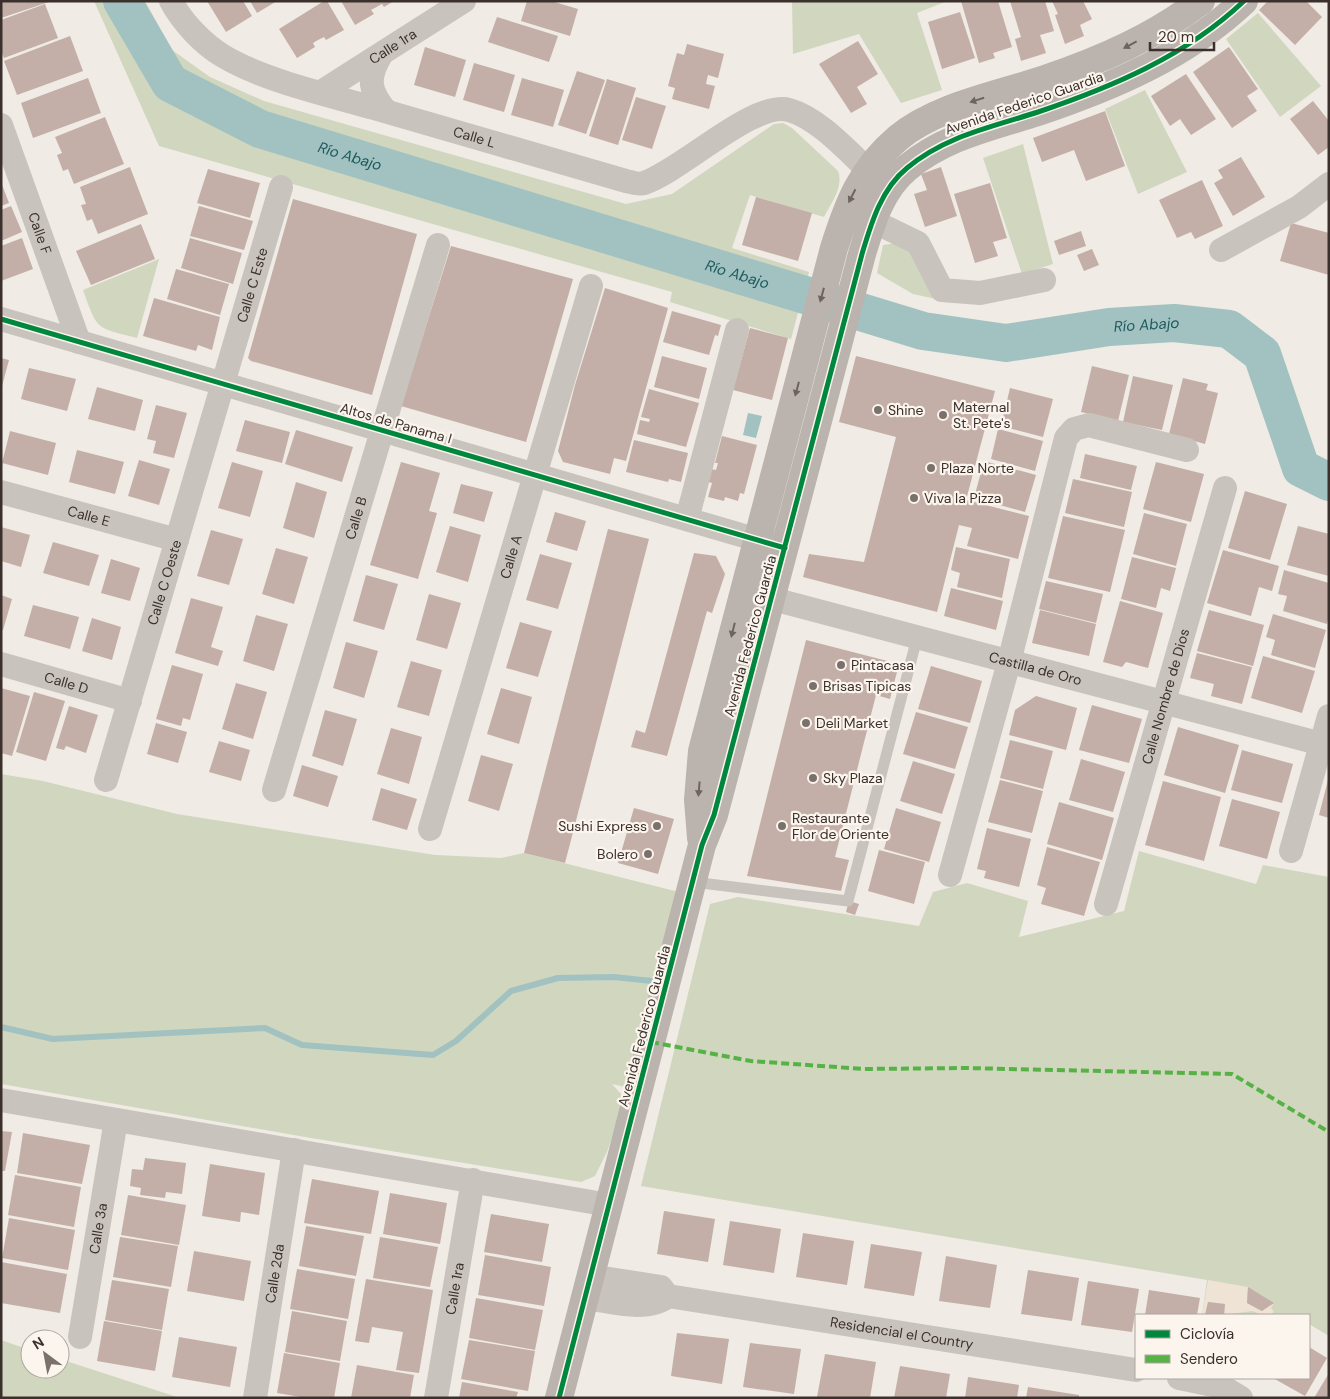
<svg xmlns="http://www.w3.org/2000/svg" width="1330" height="1399" font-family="'DM Sans',sans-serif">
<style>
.green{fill:#d1d6bf}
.plaza{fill:#eee3d5}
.water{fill:#a1c2c1}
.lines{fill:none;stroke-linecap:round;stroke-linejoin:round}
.stream{stroke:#a1c2c1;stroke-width:6}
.river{stroke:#a1c2c1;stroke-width:38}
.building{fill:#c3afa7}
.lane{stroke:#c9c3be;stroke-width:11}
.street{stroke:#c9c3be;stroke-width:24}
.secondary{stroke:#bab3ae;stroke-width:28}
.quiet{stroke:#57b246;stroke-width:4;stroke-dasharray:8 4;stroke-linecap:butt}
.cycleway-casing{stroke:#fbf5ee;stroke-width:8}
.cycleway{stroke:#00873e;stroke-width:5}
.oneway{fill:#6e645f}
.poi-dot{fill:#7a716c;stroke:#fbf5ee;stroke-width:2}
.labels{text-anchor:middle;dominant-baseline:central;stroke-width:4.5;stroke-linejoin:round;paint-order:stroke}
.street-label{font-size:14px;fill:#3b302b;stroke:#fbf5ee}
.poi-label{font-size:14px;fill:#3b302b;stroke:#fbf5ee;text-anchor:start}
.water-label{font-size:15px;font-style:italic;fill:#1f5a5e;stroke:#fbf5ee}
</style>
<rect width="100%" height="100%" fill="#f0ebe5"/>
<path class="green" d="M94,1h51l27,49 38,27 54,24 362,103 46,-10 102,-70 9,-1 9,5 46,43c6,16 -7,32 -14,46l-74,-22 -18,53 77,24 -18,67 -121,-37 2,-10 -513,-146z
M792,1h155l-30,12 25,77 -41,13 -42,-69 -66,20z
M1258,13l63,73 -41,31 -54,-78z
M1145,90l42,82 -49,22 -33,-85z
M1023,144l30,120 -31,10 -39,-116z
M897,243l16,6 23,50 -23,-5 -36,-21 6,-28z
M159,259l-22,79c-42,-11 -39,-7 -54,-48z
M1,774l42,7 134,33 258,41 66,3 23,-5 155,39 -54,195 -13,-3 9,10 1,13 -15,45 -12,24 -14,6 -276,-45 -304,-53z
M1139,851l117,33 7,-19 66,12v459l-20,-12v-9h-107l5,-35 -566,-94 69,-282 28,-7 181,29 14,-34 34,-9 61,18 -9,36 105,-26z
M1,1340l29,10v19h30v-10l120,39h-179z"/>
<path class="plaza" d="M1208,1280l40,7 -1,16 14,8 13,-8 -3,5 3,4 -5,3h-7l-10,-4 -28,4 1,-11 -17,-2 -3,13h-3z"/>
<path class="water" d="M748,413l14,3 -6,22 -13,-3z"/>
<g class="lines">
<path class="stream" d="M1,1027l52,12 212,-11 37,17 131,10 23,-14 55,-50 47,-13 56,-1 38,4"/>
<path class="river" id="s1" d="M122,1l48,82 90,46 663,202 83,12 103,-16 65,-4 55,6 33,25 39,114 28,14"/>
</g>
<path class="building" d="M1,1h48v1l-48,16z
M207,1h36l9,15 -26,16z
M250,1h27l-20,12z
M324,1h3l17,29 -18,10 -2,-3 -6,3 -5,3 2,4 -18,11 -18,-29z
M341,1h53l-10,6 -2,-3 -11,6 3,4 -19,11z
M527,1h24l27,8 -8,27 -49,-15z
M961,1h37l14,46 -19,6 2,5 -16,5z
M1010,1h35l9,30 -14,4 6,18 -25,8 -6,-22 6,-2z
M1052,1h31l9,18 -12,6 4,11 -19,8 -10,-29 3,-1z
M1268,1h38l16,16 -27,28 -36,-35z
M45,4l13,34 -54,20 -3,-7v-31z
M960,12l15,46 -33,11 -14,-47z
M497,17l61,19 -9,26 -61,-20z
M70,36l13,35 -66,24 -13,-34z
M858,41l20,33 -21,13 10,17 -16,9 -32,-49z
M687,44l37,10 -6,24 -10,-3 -1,4 -1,5 9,2 -6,23 -37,-10 3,-11 -7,-2 9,-33 7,2z
M425,47l41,13 -11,37 -41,-12z
M1229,47l29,42 -11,7 10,15 -25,17 -39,-56z
M474,63l41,12 -11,37 -41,-12z
M577,71l28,9 -19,54 -28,-9z
M1186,74l30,45 -25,16 -11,-16 -10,7 -19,-30z
M88,78l13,35 -68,25 -12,-35z
M522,78l42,12 -11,37 -42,-12z
M607,79l29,9 -18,57 -29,-9z
M636,97l30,9 -14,43 -30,-9z
M1313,101l16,20v26l-11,8 -28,-36z
M1105,111l20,55 -39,15 -12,-31 -32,12 -9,-24z
M105,117l19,47 -50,20 -6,-15 -5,2 -6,-16 5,-2 -7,-16z
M1241,157l24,40 -32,19 -19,-33 9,-5 -5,-8z
M130,167l18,47 -50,20 -6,-15 -5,2 -6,-16 5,-1 -6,-17z
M941,167l16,49 -32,11 -11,-33 13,-4 -6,-16z
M208,169l52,14 -10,35 -53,-15z
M1202,180l21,46 -28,13 -4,-7 -14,6 -18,-38z
M1,182l8,21 -8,3z
M990,183l17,55 -14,4 5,14 -23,7 -21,-69z
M756,197l56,16 -14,48 -56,-16z
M293,199l124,35 -45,161 -121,-34 -3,-3z
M11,206l11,26 -21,9v-31z
M199,206l54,15 -9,29 -54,-14z
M1291,223l38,10v42l-49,-14z
M141,224l14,35 -64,26 -15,-34z
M1081,231l5,15 -27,9 -5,-14z
M22,238l11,31 -32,12v-35z
M190,238l52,15 -9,31 -52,-16z
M451,246l122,33 -47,163 -125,-36z
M1092,249l7,16 -15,6 -7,-16z
M176,269l53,15 -9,31 -53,-16z
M605,288l63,20 -42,153 -12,-3 -4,16 -47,-12 -5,-11 17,-66z
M154,298l66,19 -8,33 -14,-5 -2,6 -53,-15z
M672,311l49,14 -3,11 -3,-1 -6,20 -46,-13z
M750,328l38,10 -16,62 -39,-10z
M662,356l45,12 -8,31 -45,-12z
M856,356l139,35 -29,109 63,16 -11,43 -51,-13 5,-18 -13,-3 -22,87 -134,-35 6,-23 55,8 32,-125 -57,-15z
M1,358l8,2 -7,26h-1z
M1092,366l37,9 -11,46 -37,-9z
M29,368l47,11 -9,32 -46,-12z
M1133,376l40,9 -11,45 -39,-8z
M1183,378l25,6 -2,6 12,3 -13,51 -36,-10z
M97,387l46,13 -8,31 -47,-12z
M1010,388l43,11 -10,38 -42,-11z
M649,389l50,14 -13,44 -49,-13 3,-14 9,2 1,-3 -9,-2z
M156,405l31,8 -13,45 -21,-5 3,-12 -9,-2z
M245,420l45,12 -8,31 -46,-12z
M998,429l45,12 -8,30 -44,-12z
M296,430l57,17 -11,35 -57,-18z
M10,431l46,12 -8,32 -46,-12z
M722,436l35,9 -13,49 -4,-1 -2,8 -13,-4 -1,4 -16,-4 4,-14 -4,-1 3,-13 5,1 2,-7h-3z
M634,440l54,13 -7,29 -12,-3 -1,3 -42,-10z
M77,450l47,12 -9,32 -46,-12z
M1085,454l52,12 -6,24 -51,-12z
M139,460l31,9 -11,36 -31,-9z
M984,461l52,14 -11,37 -51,-14z
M232,462l31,9 -13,46 -32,-9z
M401,462l39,11 -11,38 8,2 -19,66 -48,-14z
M1156,462l48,12 -13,48 -48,-13z
M1073,479l59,13 -8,35 -59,-14z
M296,482l31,10 -13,46 -31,-10z
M461,484l32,8 -9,30 -31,-9z
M1245,491l42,13 -17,56 -42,-12z
M555,512l31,9 -9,30 -31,-9z
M1144,513l43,11 -11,42 -43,-12z
M1063,516l62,14 -15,62 -62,-14z
M450,526l31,9 -13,47 -32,-10z
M1298,526l31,8v42l-42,-11z
M1,527l29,8 -9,32 -20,-6z
M608,529l41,10 -84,324 -41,-10z
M211,530l32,9 -14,46 -32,-9z
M53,542l46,13 -10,31 -46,-13z
M956,547l54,12 -8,39 -45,-11 3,-14 -9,-3z
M276,548l32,9 -14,47 -32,-10z
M1223,550l56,16 -7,25 -13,-4 -8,29 -44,-13z
M694,553l22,3 9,18 -13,39 -5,-2 -40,145 -36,-9 5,-17 9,3z
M540,554l32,9 -14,46 -32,-9z
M1132,557l44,11 -6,23 -9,-3 -5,20 -35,-9z
M111,559l29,9 -10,33 -29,-8z
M1284,570l45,13v33l-2,8 -44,-13 4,-15 -9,-2z
M366,575l32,9 -14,46 -31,-9z
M1046,581l57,13 -7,29 -57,-14z
M951,588l52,13 -7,29 -52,-14z
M429,594l32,9 -14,46 -31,-9z
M1,595l11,4 -9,31h-2z
M191,598l32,9 -12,40 12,4 -5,15 -43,-13z
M1120,601l43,12 -15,55 -22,-6 -4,5 -19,-5z
M33,605l46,12 -9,32 -46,-13z
M1040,610l56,14 -7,32 -57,-13z
M1209,610l55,15 -11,41 -56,-15z
M1273,614l53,16 -11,38 -44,-13 4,-15 -9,-3z
M256,615l32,9 -14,47 -31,-10z
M92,618l29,9 -9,33 -30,-9z
M520,622l32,9 -14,46 -32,-9z
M806,640l93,24 -9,35 -14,-4 -41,162 14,3 -8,31 -94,-15z
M346,642l32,9 -14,47 -31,-10z
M1197,653l55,14 -10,37 -31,-8 3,-12 -24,-6z
M1263,656l52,15 -13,42 -51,-15z
M411,661l31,9 -13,46 -32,-9z
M172,665l31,9 -13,46 -7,-2 -2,8 -25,-7z
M931,666l51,15 -12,42 -52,-14z
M236,683l31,9 -14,47 -31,-10z
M1,688l29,8 -18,60 -11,-3z
M501,688l31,9 -13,47 -32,-10z
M34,692l31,9 -19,60 -30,-9z
M1036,696l41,12 -11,42 -57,-15 6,-25z
M1092,705l50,14 -13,44 -50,-13z
M69,706l29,9 -12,38 -20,-7 -2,4 -8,-2z
M325,710l32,9 -14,47 -31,-10z
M916,712l52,15 -13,42 -52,-15z
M156,723l31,9 -9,31 -31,-9z
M1178,727l61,18 -14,48 -61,-18z
M391,728l31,9 -13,47 -32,-10z
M1010,740l43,11 -10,38 -43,-11z
M219,741l31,9 -9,31 -32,-9z
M1242,750l51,14 -11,39 -51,-13z
M481,755l32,9 -14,47 -31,-10z
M1081,759l44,13 -12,40 -44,-12z
M913,761l42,13 -13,40 -42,-13z
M302,765l36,11 -10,31 -35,-11z
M1000,780l43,11 -11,42 -44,-11z
M1328,780h1v38l-10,-3z
M1163,781l58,16 -17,64 -59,-16z
M381,788l36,11 -10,31 -35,-10z
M1232,799l48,13 -13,47 -48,-13z
M1059,802l55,16 -12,42 -55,-16z
M634,808l40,11 -16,55 -40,-11z
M896,808l45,14 -12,40 -45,-13z
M987,828l44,11 -12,48 -35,-9 2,-7 -9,-2z
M1047,847l53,15 -16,54 -43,-12 5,-16 -9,-3z
M879,850l46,12 -11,42 -46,-13z
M849,901l10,3 -4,11 -9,-3z
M1,1131l11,1 -7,39h-4z
M23,1133l67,12 -8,39 -65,-11z
M145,1158l41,5 -4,31 -16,-2 -1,6 -25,-3 1,-7 -11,-2 2,-17 11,1z
M210,1164l55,9 -6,42 -18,-3 -1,10 -38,-6z
M15,1175l66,12 -7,40 -66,-12z
M312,1179l67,12 -8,43 -67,-11z
M390,1193l57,10 -7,41 -57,-10z
M128,1195l58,10 -7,40 -58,-10z
M664,1211l51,8 -7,43 -51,-8z
M491,1214l58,10 -7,38 -58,-10z
M9,1218l66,12 -7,40 -66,-12z
M730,1221l51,8 -7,44 -51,-8z
M306,1226l58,10 -8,40 -57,-10z
M803,1233l51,8 -7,44 -51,-8z
M120,1237l58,9 -7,41 -58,-10z
M380,1237l58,10 -8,40 -57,-9z
M871,1244l51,8 -8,44 -50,-8z
M194,1251l57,10 -7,40 -57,-10z
M485,1255l66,12 -7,39 -66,-11z
M946,1256l51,9 -7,43 -51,-7z
M1,1262l66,12 -7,39 -59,-10z
M297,1269l58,10 -7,40 -58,-10z
M1028,1270l51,8 -7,43 -51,-7z
M366,1279l67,11 -14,83 -23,-3 7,-38 -31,-5 -3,16 -14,-2z
M112,1280l57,9 -7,41 -57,-10z
M1088,1281l51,8 -7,43 -51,-7z
M1248,1287l26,16 -12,8 -15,-8z
M1149,1290l51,8 -3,17h-52z
M476,1298l67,12 -8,40 -66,-12z
M1208,1302l17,2 -1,11h-19z
M292,1311l55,10 -7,40 -55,-9z
M104,1321l58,10 -7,40 -58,-10z
M677,1333l52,6 -7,45 -51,-8z
M179,1337l58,10 -7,40 -58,-10z
M469,1340l66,11 -7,40 -67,-12z
M750,1343l51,6 -7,45 -51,-7z
M1309,1347l18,11 -22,38 -32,-18h36z
M284,1353l56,10 -6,35h-27l-30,-5z
M825,1354l51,8 -6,36 -53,-1z
M357,1365l57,10 -4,23h-59z
M900,1366l50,8 -4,24h-52z
M1329,1373v25h-15z
M968,1377l51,8 -2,13h-52z
M462,1382l56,10 -2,6h-57z
M1028,1387l51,8v3h-53z"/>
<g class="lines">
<path class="lane" d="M693,882l155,19 69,-263"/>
<g class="street">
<path id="s2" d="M171,1c11,21 32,43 52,55 40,24 105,39 151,52 84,24 168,49 252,73 5,1 13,4 18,2 37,-12 110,-83 145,-73 33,9 67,51 93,73"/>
<path d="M381,55c-14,23 -12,36 5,56"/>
<path id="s3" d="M321,92l143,-91"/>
<path id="s4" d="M1,125l78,217"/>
<path d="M870,225l15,2 33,16 24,47 38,3 64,-13"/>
<path d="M1221,250l78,-43 30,-23"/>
<path d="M1,319l774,226"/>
<path id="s5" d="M1,492l176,48"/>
<path d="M687,519l50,-189"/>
<path id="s6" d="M754,594l575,152"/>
<path id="s7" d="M1,664l129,37"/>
<path id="s8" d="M106,780l175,-593"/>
<path id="s9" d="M274,790l164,-545"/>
<path id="s10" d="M430,829l161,-543"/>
<path d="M1291,851l38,-135"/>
<path d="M950,875l59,-213 57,-224 8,-9 15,-4 98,25"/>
<path id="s11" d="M1106,904l119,-416"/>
<path d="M1,1100l608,105"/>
<path id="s12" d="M590,1276l71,11 7,9 468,74"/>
<path d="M585,1298c24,3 63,15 83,-2"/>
<path id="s13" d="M80,1337l36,-217"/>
<path d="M1179,1378l44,9 18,11"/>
<path id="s14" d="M255,1398l39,-248"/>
<path id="s15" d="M436,1398l37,-218"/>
</g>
<path class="secondary" d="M701,838l-3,-38 4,-49 132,-503c14,-44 27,-79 64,-110 38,-32 100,-43 147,-59 56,-19 109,-42 156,-78
M559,1398l143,-553 12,-30 148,-561c9,-30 19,-65 45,-86 38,-32 85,-41 131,-56 74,-25 148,-56 206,-111"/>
<path class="quiet" d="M651,1042l100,19 113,8 102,-1 266,6 97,58"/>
<g class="cycleway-casing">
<path id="cycleway" d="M1,319l784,229
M559,1398l143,-553 12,-30 148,-561c9,-30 19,-65 45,-86 38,-32 85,-41 131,-56 74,-25 148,-56 206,-111"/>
</g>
<use href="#cycleway" class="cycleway"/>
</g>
<defs><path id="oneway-solid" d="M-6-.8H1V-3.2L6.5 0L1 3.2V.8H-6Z" transform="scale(1.25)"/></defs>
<g class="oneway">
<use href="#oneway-solid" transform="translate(1130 45) rotate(152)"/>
<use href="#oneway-solid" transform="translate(977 100) rotate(162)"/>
<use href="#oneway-solid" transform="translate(852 196) rotate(117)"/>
<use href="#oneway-solid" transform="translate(822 295) rotate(105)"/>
<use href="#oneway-solid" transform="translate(797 389) rotate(105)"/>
<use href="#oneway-solid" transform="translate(733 630) rotate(104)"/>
<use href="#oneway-solid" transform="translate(699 789) rotate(95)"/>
</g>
<g class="poi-dot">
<circle cx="878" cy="410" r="5"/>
<circle cx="943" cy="415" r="5"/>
<circle cx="931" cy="468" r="5"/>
<circle cx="914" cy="498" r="5"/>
<circle cx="841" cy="665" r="5"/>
<circle cx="813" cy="686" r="5"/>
<circle cx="806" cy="723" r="5"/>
<circle cx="813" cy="778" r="5"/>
<circle cx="657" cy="826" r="5"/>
<circle cx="782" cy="826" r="5"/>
<circle cx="648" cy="854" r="5"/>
</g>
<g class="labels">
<g class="street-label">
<text stroke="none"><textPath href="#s3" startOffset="85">Calle 1ra</textPath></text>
<text transform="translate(1024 103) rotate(-19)">Avenida Federico Guardia</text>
<text stroke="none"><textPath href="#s2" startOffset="341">Calle L</textPath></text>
<text stroke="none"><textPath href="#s4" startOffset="115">Calle F</textPath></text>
<text stroke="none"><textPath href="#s8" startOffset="516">Calle C Este</textPath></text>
<text transform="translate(396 423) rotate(16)">Altos de Panama I</text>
<text stroke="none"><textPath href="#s5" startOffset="91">Calle E</textPath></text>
<text stroke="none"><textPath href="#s9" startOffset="284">Calle B</textPath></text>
<text stroke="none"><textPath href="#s10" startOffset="284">Calle A</textPath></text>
<text stroke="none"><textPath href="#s8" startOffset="206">Calle C Oeste</textPath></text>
<text transform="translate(750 636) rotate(-75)">Avenida Federico Guardia</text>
<text stroke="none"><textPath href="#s6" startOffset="291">Castilla de Oro</textPath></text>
<text stroke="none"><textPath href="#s7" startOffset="68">Calle D</textPath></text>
<text stroke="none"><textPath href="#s11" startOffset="216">Calle Nombre de Dios</textPath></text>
<text transform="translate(644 1026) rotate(-75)">Avenida Federico Guardia</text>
<text stroke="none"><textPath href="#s13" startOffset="110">Calle 3a</textPath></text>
<text stroke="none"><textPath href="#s14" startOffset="126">Calle 2da</textPath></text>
<text stroke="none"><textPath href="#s15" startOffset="111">Calle 1ra</textPath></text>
<text stroke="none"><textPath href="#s12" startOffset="320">Residencial el Country</textPath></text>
</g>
<g class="poi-label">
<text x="953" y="407">Maternal<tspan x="953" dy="16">St. Pete's</tspan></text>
<text x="888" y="410">Shine</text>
<text x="941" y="468">Plaza Norte</text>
<text x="924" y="498">Viva la Pizza</text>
<text x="851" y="665">Pintacasa</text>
<text x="823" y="686">Brisas Tipicas</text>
<text x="816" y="723">Deli Market</text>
<text x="823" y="778">Sky Plaza</text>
<text x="792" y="818">Restaurante<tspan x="792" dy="16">Flor de Oriente</tspan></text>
<text x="647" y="826" text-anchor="end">Sushi Express</text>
<text x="638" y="854" text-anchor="end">Bolero</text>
</g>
<g class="water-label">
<text stroke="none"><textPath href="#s1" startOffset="290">Río Abajo</textPath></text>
<text stroke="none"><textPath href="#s1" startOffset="695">Río Abajo</textPath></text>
<text stroke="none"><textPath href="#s1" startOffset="1115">Río Abajo</textPath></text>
</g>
</g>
<rect width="1330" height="1399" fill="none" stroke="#3b302b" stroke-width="5"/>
<rect x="1135" y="1314" width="175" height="65" fill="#fbf5ee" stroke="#aea6a0"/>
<rect x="1145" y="1330" width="25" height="8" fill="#00873e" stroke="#aea6a0"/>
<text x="1180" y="1339" font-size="15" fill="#3b302b">Ciclovía</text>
<rect x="1145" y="1355" width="25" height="8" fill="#57b246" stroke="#aea6a0"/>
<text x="1180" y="1364" font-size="15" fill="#3b302b">Sendero</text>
<g transform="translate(45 1354) rotate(328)"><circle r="24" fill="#fbf5ee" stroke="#aea6a0"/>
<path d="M0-4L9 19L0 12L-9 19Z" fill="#7a716c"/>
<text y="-8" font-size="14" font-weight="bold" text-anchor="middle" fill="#3b302b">N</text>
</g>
<path d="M1150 42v8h64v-8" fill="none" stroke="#3b302b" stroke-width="2.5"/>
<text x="1158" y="42" font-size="15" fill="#3b302b" stroke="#fbf5ee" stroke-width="4" paint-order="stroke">20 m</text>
</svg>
